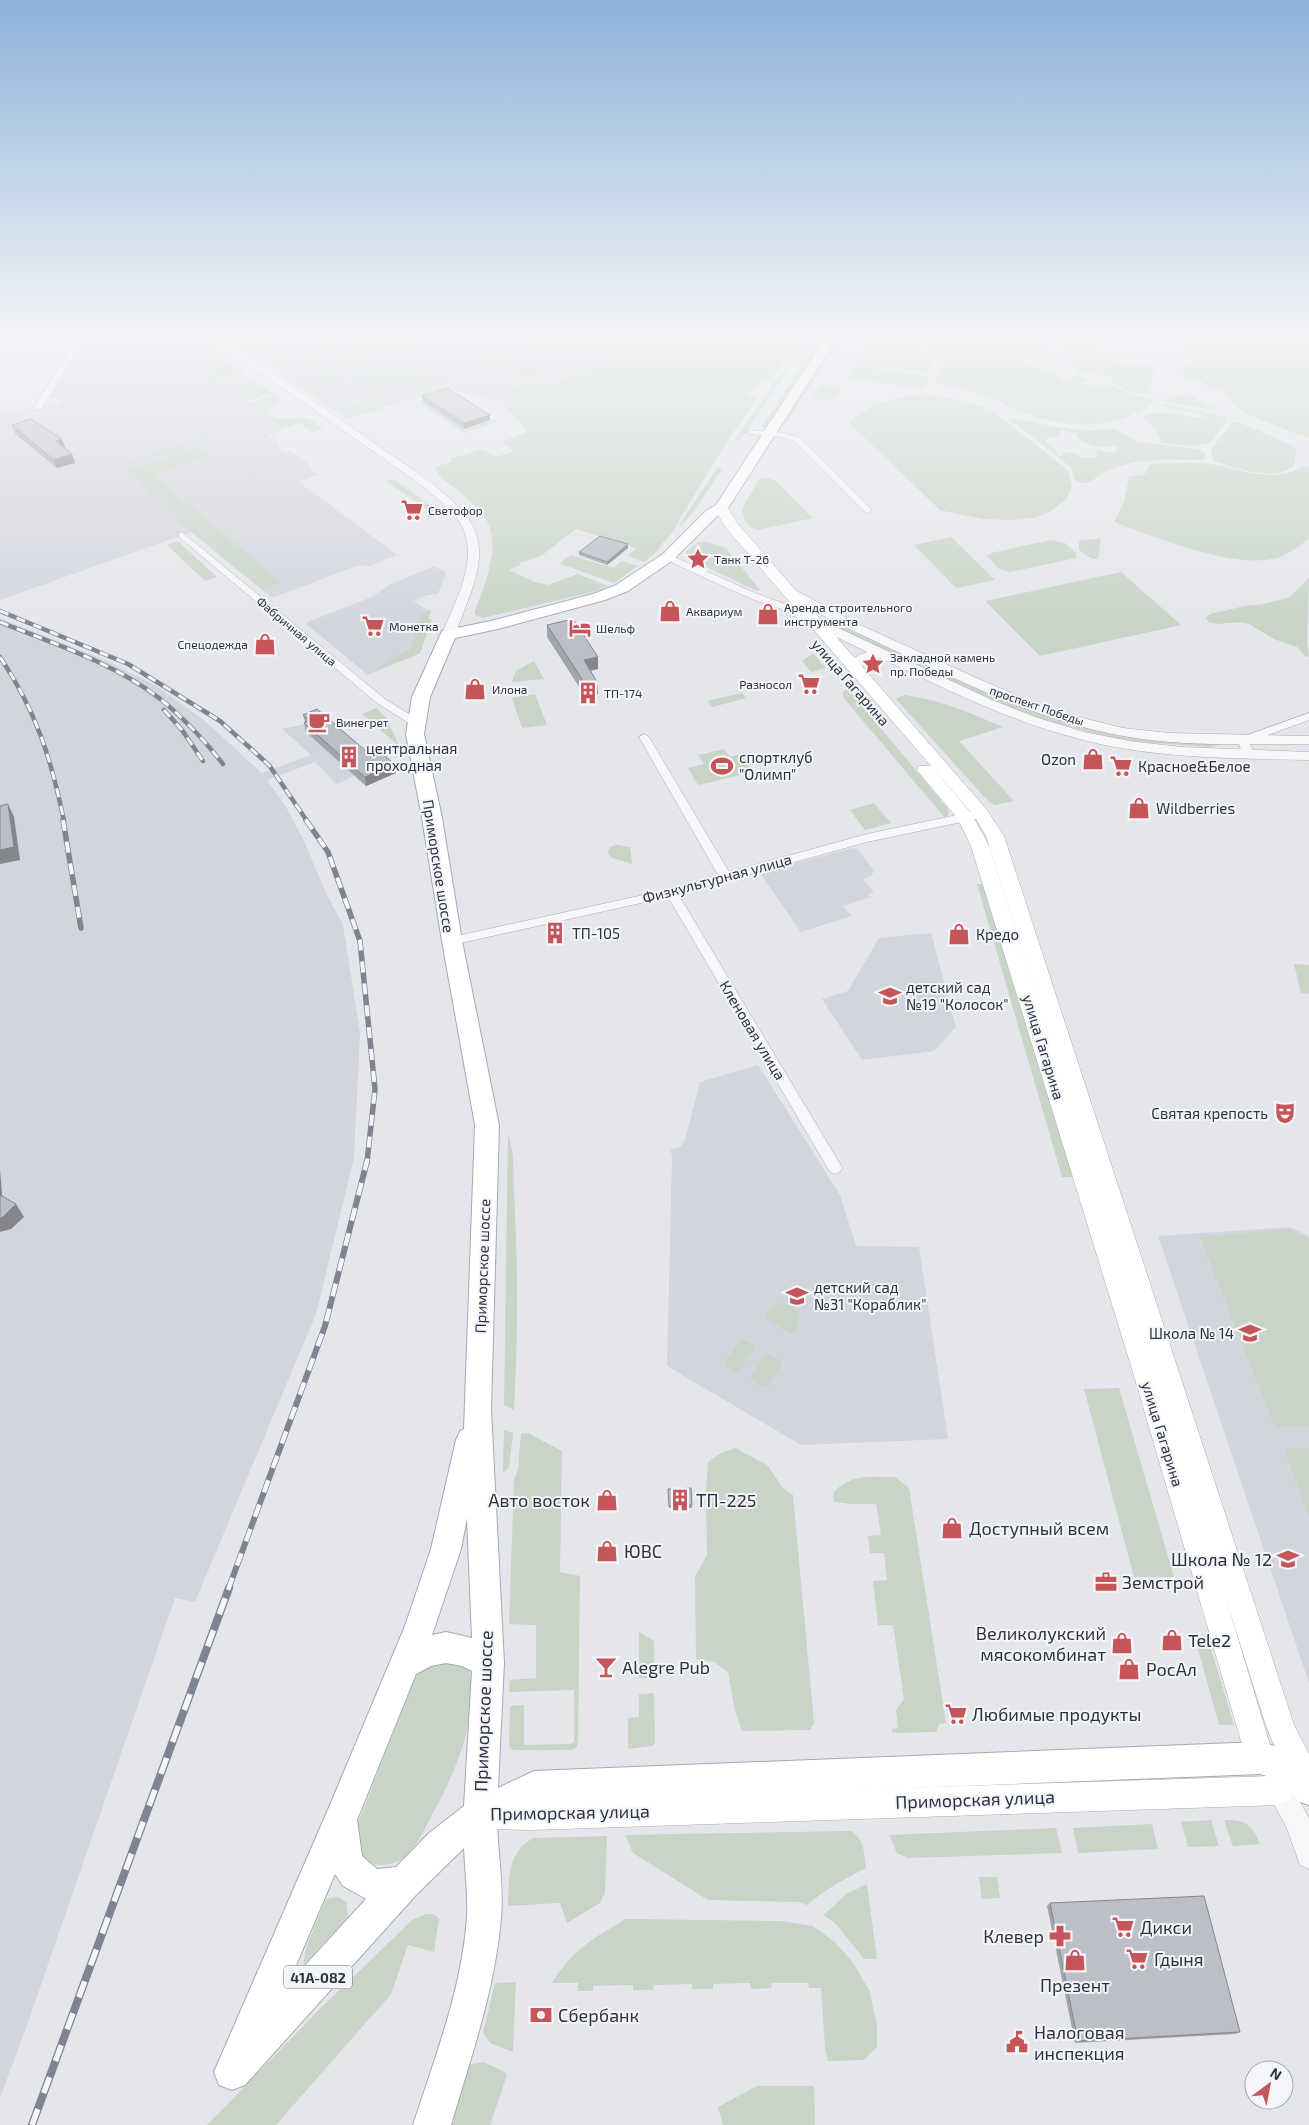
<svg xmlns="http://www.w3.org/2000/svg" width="1309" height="2125" font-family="'Exo 2',sans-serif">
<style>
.built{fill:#d3d5dd}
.green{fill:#c8d4c6;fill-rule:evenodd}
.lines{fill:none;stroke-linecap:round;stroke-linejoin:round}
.minor-casing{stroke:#a9acb5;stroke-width:1}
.tertiary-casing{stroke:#a9acb5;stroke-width:1}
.secondary-casing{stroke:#a9acb5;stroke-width:1}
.primary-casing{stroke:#a4a9b6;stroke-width:2}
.minor{fill:#f7f7f9;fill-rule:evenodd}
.tertiary{fill:#f7f7f9;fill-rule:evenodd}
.secondary{fill:#fff;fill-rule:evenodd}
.primary{fill:#fff;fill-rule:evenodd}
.rail-far3-casing{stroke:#7f8493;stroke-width:4.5}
.rail-far2-casing{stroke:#7f8493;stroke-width:5.5}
.rail-far1-casing{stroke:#7f8493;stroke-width:6}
.rail-casing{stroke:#7f8493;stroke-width:8}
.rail-far3{stroke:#f4f5f8;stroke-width:3;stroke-dasharray:9;stroke-linecap:butt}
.rail-far2{stroke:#f4f5f8;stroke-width:4;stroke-dasharray:11;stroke-linecap:butt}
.rail-far1{stroke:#f4f5f8;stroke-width:4.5;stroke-dasharray:13;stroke-linecap:butt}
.rail{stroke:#f4f5f8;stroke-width:5.5;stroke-dasharray:17;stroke-linecap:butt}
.wall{fill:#a2a4ab}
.shaded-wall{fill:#84868b}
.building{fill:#bcbfc7;stroke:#84868b}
.labels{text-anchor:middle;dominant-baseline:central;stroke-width:4;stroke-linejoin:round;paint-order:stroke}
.far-poi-label{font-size:12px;fill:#2d3242;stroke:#f4f5f8;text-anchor:start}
.far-street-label{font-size:12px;fill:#2d3242;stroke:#f4f5f8}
.shield{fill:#f4f5f8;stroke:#696c79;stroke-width:1}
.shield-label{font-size:14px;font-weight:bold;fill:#2d3242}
.street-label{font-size:15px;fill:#2d3242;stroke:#f4f5f8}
.poi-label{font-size:15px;fill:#2d3242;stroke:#f4f5f8;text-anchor:start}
.near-poi-label{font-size:18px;fill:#2d3242;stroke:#f4f5f8;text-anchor:start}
.near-street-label{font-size:18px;fill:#2d3242;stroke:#f4f5f8}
</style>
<rect width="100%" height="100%" fill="#e4e6eb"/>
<path class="built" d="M89,332h99l19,13 15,11 -8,21 29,-1 16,11 -22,7 27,19 4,-1 8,4v2l-3,2 12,9 -17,6 12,9 -4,1 9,7 4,-2 22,16 -3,1 10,8 -19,7 98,73 -28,11 -10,-1 -87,33 -81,-66 -191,68v-188l4,-1 4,3 22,-6 28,-4 4,-4 -13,-3z
M219,332h276l35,10h21l63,16 -5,4 -15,3 -8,9 -16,5 -12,1 -19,6 -7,-3 -16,1 -7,15 -5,3 -46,-10 -9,-5 -102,32z
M434,566l12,7 -8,21 -11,1 -13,6 11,8 5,1 1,3 -3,6 4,1 -12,33 -6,3 -46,19 -63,-52 67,-26 17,-12z
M0,618l105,42 50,25 50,36 57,52 49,-18 -29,-26 23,-5 61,62 -12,-10 -18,8 -21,-22 -48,18 18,25 19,36 22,52 17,32 17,108 -6,125 -38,156 -121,288 -20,-4 -149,430 -26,70z
M852,848l6,1 16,22 -3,5 -8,3 11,13 -6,2 3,3 -28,9 8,10 -50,16 -41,-59z
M931,933l25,94 -22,24 -72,9 -40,-61 26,-8 31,-53z
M758,1065l82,130 16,51 63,1 29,192 -147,6 -134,-79 5,-210 -2,-7 9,-1 6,-8 15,-58z
M1290,1227l19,9v447l-151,-447z"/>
<path class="green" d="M224,332h26l13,7 8,-2 3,1 -26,10z
M345,332h76l1,16 -13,4 6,5 -9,5 -72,-27z
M495,332h310l-34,47h-9l-6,9 -12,5 4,3 10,1 -30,43 -52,85c-4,12 -15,16 -18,26l-14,11 -16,-6 8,-8 -60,-19 -35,27 -22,7 2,2 -12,5 26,12 13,3 30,-11 30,12 -15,6 -110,26 -8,-3v-4c9,-25 28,-67 10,-93 -5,-8 -16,-18 -24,-25 -10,-9 -21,-12 -26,-26l16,-5 -1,-3 33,-10 13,8 18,-6 -12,-9 23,-9v-4c-7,-7 -12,-16 -20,-21l-1,-6 4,-3 -4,-9c11,-5 24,-9 35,-4l46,-12 9,-9 15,-3 5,-3 -63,-17 -4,3z
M810,332h4l-74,109h-6z
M824,332h6l-61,96 -8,-1z
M840,332h5l-60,93 -6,1z
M937,332h91l2,6 20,10 2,11 -5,1 -31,-6 2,6 27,10h7l1,3 7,2 3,6 7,2 1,-6 6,-2 12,5 -6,4 12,4 16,-2 42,15v2c-45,30 -91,25 -139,6 -11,-5 -21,-11 -32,-15 -16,-6 -32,-8 -48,-11l16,-34 -24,-4z
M1051,332h52l-1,11 -6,1 -6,5 -7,-3 -28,-7z
M1173,332h136v105l-10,-2 -57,-23 -22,-23 -6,2 -7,-3 -4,-7h-15l-16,-9 25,-12z
M330,342l11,4 -5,3 81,30 6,-3 27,9 -1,2 -28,8 -19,-12 -25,8 -26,-15 -23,8 4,3 -16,4 16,12h-3l-26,-18 42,-13 4,3 11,-3c12,6 21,10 34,4l-22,-8h-20l-26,-15 -7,2 4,3 -3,3 17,11 -37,11 -4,-2 32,-8 -1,-2 2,-1 -19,-11 -23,10 9,6 -6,2 -38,-27 9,-2 6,3 6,-3 20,12 22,-7 3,-3 -3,-2z
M866,344l69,7 -7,22 -71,-8z
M207,345l39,30 -39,3 3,-5 3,-1 6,-15h-12l3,-7 -5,-1z
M1062,346l20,5 20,1c17,18 29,10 50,15l3,5 -5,4 5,8 -7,4 6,5c-9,4 -29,-3 -38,-8 -4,-3 -7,-9 -13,-10 -9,-1 -17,0 -26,-3 -5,-10 -17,-10 -15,-23l-2,-2z
M483,354l38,12 5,-3 20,5 7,6 -6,2 -7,-3 -13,5 -53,-20z
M856,366l74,10 -5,13 -76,-10z
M256,382l16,11 -25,8 -10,-7 21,-7 -5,-4z
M821,384l22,5 -12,12 -20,-2z
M274,394l6,5 -12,13 -4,1 -15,-10z
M1187,394l30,16 -53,-8 4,-4z
M925,395l41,6 27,10 75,59 4,16 -5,12 -17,14 -17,6 -20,2 -31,-1 -42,-9 -91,-87c22,-21 46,-26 76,-28z
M391,399l3,2 -4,2 3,2 -42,13 -12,-10 17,-5 9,5z
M423,402l41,27 30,-10 3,3 -33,11 -46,-30z
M1163,404l62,13 1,4 -15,22 -17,3 -32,-3 -5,-11 -14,-15c15,-10 43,2 61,0l1,-3 -43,-8z
M276,418h32l15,11 -11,3 -13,-9 -15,5 -12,-9z
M1015,419c25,4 51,11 77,12 6,0 13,-3 19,-2 11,1 18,10 28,13l59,7 8,5 -2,6c-39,0 -83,-5 -115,23h-9l-5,-3 -4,-13 -61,-47zM1062,430l14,4 3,6c7,2 13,7 20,7 7,1 11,-2 18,0l-1,6 -19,-3 -2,3 3,1v3l-18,1 -2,-4 -15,-2 -1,4h-3l-4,-7 -10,-8 3,-3 12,-1v-6z
M1239,422l50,22 8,6 -3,15c-17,18 -61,2 -81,-4l-2,-12 21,-26z
M204,438l3,2 -82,26 -4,-2z
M200,448l10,7 -58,19 130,108 -20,7 -86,-70 3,-2 -53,-46z
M1157,463c17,1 37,-2 54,1 34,6 60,20 94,2l4,2v71c-8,5 -17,13 -26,17 -42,17 -128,-19 -169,-34l10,-20 5,-26 15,-1 6,-10z
M718,467l5,1 -29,43 -14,16 1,-5z
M760,478h9l7,3 37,37 -56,12c-10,-3 -16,-14 -14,-23z
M393,479l37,26 5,5 -5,2 -44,-31z
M951,537l44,43 -39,8 -42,-43z
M1101,538l-3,21h-6l-13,-9v-9z
M1051,540l14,3 11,10v5l-66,14 -11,-3 -12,-13 4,-3z
M178,541l39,36 -12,4 -38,-36z
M698,542h10l18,6 34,42 -3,1 -70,-33 -1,-6z
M571,555l42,13 9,-7 16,5 -24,17 -53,-19 1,-3z
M1121,572l60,53 -141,31 -55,-55z
M1309,578l-2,64 2,15 -4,-1 -8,-9 -23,-8 -25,-15 -8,-2 -23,2 -9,-2 -3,-4 4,-4 35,-8 19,-2 26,-7z
M430,610l1,3 -3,6 4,1 -12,33 -16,7 -27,8 34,-20 10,-33z
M828,620l169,77 49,18 26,8 145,20 1,2 -7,2 -70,-5 -32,-5 -65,-17 -65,-25 -152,-71 -3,-3z
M813,653l13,15 -15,4 -9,-11z
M534,661l10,18 -32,3 4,-11z
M848,689l101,121 -1,5 -4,2 -101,-120v-5z
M742,693l4,5 -34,9 -5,-6z
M535,694l12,31 -25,3 -10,-30z
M904,695c35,4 66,18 99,32l-44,14 55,60 -19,4 -5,-2 -94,-104z
M376,708l11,11 12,27 -37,-32z
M724,749l6,8 11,-3 12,18 -55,13 -10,-17 16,-4 -6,-9z
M874,803l17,20 -26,7 -15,-20z
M616,845l14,2 2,17 -20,-6 -4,-4 1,-7z
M977,884h7l91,293h-13z
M1294,964l15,1v29l-8,-1z
M508,1135c7,16 5,39 6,57 4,71 4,147 0,218l-10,-5z
M1290,1229l19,10v186l-34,2 -75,-190z
M784,1303c18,5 17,18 9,31l-29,-16c6,-8 10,-13 20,-15z
M741,1339l15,7 -16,24 -4,1 -12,-7z
M767,1353l16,9 -17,26 -13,-7 -2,-4z
M1119,1388l55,189h-40l-50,-188z
M504,1430l9,3 -4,34 -6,6z
M528,1433l34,18 -2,121 20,4 -2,167 -2,5 -4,2h-59l-4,-4 1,-40 14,-1v40l47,-1 3,-2v-52l-65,2 1,-12 26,-2v-53l-27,-1 5,-144 4,-11 3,-35z
M735,1448l32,17 16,23 10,7 21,228 -4,7 -68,1 -7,-20 -7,-39 -14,-10 -18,-3 -1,-82 12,-22 -1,-64 2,-29 13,-9z
M1309,1448v69l-25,-68z
M895,1477l14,11 37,235 -7,1 -3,8 -43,1 -2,-4 7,-1 -2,-18 8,-11 -11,-74h-15l-5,-44 14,-1 -3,-27h-14l-2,-17 13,-1 -5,-31h-26l-16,-2 -1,-8c15,-21 39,-17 62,-17z
M639,1632l15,9v37h-15z
M1211,1649l23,76h-15l-21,-76z
M438,1659l31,8c10,51 -12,102 -36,146 -7,14 -15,31 -26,42 -10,11 -36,15 -45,1 -7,-10 -5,-22 -4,-33l56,-143 8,-11z
M654,1693l1,50 -3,3 -24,3v-31l11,-1v-23z
M1211,1820l8,26 -31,1 -7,-25z
M1224,1820c22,-1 28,4 36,24l-27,2z
M1152,1824l6,25 -80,4 -5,-25z
M1056,1828l6,25 -154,5 -11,-5 -8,-18z
M851,1831c14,9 13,22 15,37 -21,11 -41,21 -59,37l-8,-3 -91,-2 -75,-47 -8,-18z
M607,1836l-2,56 -5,11 -33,20 -7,-20 -52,3c1,-27 -1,-53 25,-68z
M979,1877h18l3,21 -18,1z
M867,1884l10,75h-13l-28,-35 -12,-9 22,-21z
M338,1897l8,5 2,15 -45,48 3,-17 20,-49z
M426,1914h7l6,4 -5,34 -26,-7 -17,49 -115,131h-69l114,-117 91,-88z
M626,1919l155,2 32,5 23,17 18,21 15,26 8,35v22l-14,13 -35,1 -3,-14 -4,-59h-12l-1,-5h-37l1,5 -21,1 -1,-6 -37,1v5h-21v-5l-38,1 -1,5h-20v-5l-40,1v5h-15v-8h-26c22,-35 39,-43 74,-64z
M516,1982l-3,70 -23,-9 -7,-10 12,-50z
M483,2062l20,9 4,4 -17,50h-39l18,-60z
M757,2086h57l1,39h-92l-5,-18z"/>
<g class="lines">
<g class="minor-casing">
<path id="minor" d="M81,332h8l-48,77h-6l-1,-2z
M749,430l35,3 17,5 71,72 -4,3 -3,-1 -70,-70 -12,-5 -34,-3z
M182,532l203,167 35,22 1,2 -1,2h-8l-35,-22 -198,-166v-4z
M668,554l87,39 35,13 2,2 -2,2c-14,3 -106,-42 -125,-51l-2,-2z
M1309,713v7l-60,22 5,12 -6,3 -6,-3 -4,-14 1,-2z
M644,734l5,3 80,135 138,-38 109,-23 6,4 -6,4 -109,23 -189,52 162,270 2,4 -2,4 -5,2 -5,-2 -162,-275 -216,48 -4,-1 -2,-3 2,-3 4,-1 196,-43 70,-19 -79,-138z"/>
</g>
<g class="tertiary-casing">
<path id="tertiary" d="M203,332h10l212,146c48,38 68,57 44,120 -5,12 -9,27 -16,39h-10l-1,-3c14,-35 41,-80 15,-116 -11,-14 -26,-25 -40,-36z
M786,585l68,37 118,54 51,22 52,18 48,12 46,5 140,3v8c-62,0 -125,3 -186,-8 -72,-13 -140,-44 -206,-75 -46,-22 -92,-42 -135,-69l-2,-3z
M787,604l205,96 46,18 46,14 46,9 51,6 128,5v8c-78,-2 -158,-1 -233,-22 -69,-18 -132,-50 -196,-80l-12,2 -10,9h-10l-2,-3c6,-7 13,-12 21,-14l-84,-41 -2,-3z
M1275,1770l9,4 25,44v51l-9,-4 -14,-39 -24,-43 4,-9z"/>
</g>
<g class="secondary-casing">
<path id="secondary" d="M721,504l5,1 11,18 250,287 17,26 290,889 15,29v28h-4l-16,18 -10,5 -747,25 -45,-1 -10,-5 -5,-10 5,-10 10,-5 45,1 740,-24 11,-11 -16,-36 -41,-130 48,159 -4,10 -10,4 -10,-4 -4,-10 -111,-379 -164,-533 -13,-27 -41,-49 2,-4h12l40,47 18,33 52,165 -55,-175 -11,-19 -249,-289 -12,-20z"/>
</g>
<g class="primary-casing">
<path id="primary" d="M829,332h12l-113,176 -12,9 -43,43 -45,31 -23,9 -107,29 -43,9 -25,59 -6,37 18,84 20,123 37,184 -8,284 13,254 -6,125 36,-17 726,-29 49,14v49l-12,-4 -9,-19 -28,-8 -724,29 -39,20c1,31 7,64 4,95 -6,72 -30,139 -50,207h-38c22,-68 49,-136 54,-208 1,-23 -2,-47 -3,-69l-48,47 -171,190 -13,5 -13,-5 -5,-13 116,-267 75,-179 26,-77 25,-109 4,-9 4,-2 11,-304 -33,-184 -20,-123 -16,-84 6,-37 30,-66 49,-10 102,-27 23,-9 47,-31 43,-43 10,-6zM467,1518l5,120 -26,-6 -14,3 29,-86zM446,1663l16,3 10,5 -8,135 -35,27 -33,34 -19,2 -15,-13 -5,-36 59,-146 15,-8zM335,1874l8,12 23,13 -78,85z"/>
</g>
<use href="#minor" class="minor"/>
<use href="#tertiary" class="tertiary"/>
<use href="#secondary" class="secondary"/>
<use href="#primary" class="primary"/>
<g class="rail-far3-casing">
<path id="rail-far3" d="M0,611l128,53 92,57 49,44 38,56
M0,622c54,22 112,40 159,76 24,19 45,42 64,66
M0,657c36,54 51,101 64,164
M164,710l18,20 21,31"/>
</g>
<g class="rail-far2-casing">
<path id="rail-far2" d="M63,820l18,108
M306,820l22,32 32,89 15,148 -8,73"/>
</g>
<g class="rail-far1-casing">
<path id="rail-far1" d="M228,1590l97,-264 42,-165"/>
</g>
<g class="rail-casing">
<path id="rail" d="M32,2125l197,-537"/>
</g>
<use href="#rail-far3" class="rail-far3"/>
<use href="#rail-far2" class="rail-far2"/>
<use href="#rail-far1" class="rail-far1"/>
<use href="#rail" class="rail"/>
</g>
<path class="wall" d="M422,396l68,24 -26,9 -41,-27z
M12,425l50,14 3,9 7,6 3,9 -18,5 -42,-34z
M628,544v4l-21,17 -28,-10v-3z
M547,625l51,32v12l-7,1 7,24 -13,2 -38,-59z
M303,715l70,42 23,16 -30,13 -60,-54 -2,-9 1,-1z
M691,1488l1,20h-23l-1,-19z
M1050,1903l190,129 -5,2 -160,9 -28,-137z"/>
<path class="shaded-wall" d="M490,415v5l-26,9v-6z
M62,439l3,9 -9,-7z
M72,454l3,9 -18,5 -3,-8z
M628,544v4l-21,17v-3z
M598,657v12l-13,3 -1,-12z
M597,682l1,12 -13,2v-12z
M394,764l2,9 -30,13 -1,-9z
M8,804l6,13 6,43 -20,4v-14z
M0,1170l3,35 -3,-5z
M16,1204l8,13 -13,12 -11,3v-14z"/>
<path class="building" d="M448,388l42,27 -26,8 -42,-27z
M31,419l31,20 -6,2 16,13 -18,6 -42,-35z
M600,536l28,8 -21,18 -28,-10z
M573,619l25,38 -14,3 13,22 -12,2 -38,-59z
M317,709l56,48 9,-4 12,11 -29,13 -61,-54 5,-3 -6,-5z
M8,804l6,43 -14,3v-44z
M0,1195l16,9 -13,13 -3,1z
M691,1488l1,17 -23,1 -1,-17z
M1204,1896l36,136 -162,9 -28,-138z"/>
<linearGradient id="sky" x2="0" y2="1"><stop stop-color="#8cb2db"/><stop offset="0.53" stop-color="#f3f4f6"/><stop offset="1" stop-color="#f3f4f6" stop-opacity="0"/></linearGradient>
<rect width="1309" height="629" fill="url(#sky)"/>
<defs>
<g id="supermarket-bare" transform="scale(1.725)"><path d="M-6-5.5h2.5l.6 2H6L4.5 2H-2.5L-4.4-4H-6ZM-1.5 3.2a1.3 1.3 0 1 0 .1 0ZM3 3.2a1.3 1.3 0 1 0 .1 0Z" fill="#c55559" stroke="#f4f5f8" stroke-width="2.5" paint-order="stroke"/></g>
<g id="sight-bare" transform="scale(1.725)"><path d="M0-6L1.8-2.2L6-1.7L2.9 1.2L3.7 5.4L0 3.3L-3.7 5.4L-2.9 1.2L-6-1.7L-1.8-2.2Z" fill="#c55559" stroke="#f4f5f8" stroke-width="2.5" paint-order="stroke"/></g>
<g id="shop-bare" transform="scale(1.725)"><path d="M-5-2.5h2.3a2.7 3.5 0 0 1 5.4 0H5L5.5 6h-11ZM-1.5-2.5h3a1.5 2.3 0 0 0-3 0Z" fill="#c55559" stroke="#f4f5f8" stroke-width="2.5" paint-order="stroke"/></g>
<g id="hotel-bare" transform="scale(1.725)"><path d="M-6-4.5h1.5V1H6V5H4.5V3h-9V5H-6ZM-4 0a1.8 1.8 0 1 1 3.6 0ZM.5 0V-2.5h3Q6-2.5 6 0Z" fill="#c55559" stroke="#f4f5f8" stroke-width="2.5" paint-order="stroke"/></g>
<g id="building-bare" transform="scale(1.725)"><path d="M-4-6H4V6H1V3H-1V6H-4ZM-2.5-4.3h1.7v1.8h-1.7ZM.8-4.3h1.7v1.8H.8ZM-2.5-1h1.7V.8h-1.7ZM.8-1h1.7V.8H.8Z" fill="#c55559" stroke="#f4f5f8" stroke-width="2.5" paint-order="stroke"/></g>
<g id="cafe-bare" transform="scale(1.725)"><path d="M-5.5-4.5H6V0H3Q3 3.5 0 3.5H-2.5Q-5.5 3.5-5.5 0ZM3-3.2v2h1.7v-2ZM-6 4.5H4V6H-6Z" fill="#c55559" stroke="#f4f5f8" stroke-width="2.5" paint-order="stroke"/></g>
<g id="stadium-bare" transform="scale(1.725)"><path d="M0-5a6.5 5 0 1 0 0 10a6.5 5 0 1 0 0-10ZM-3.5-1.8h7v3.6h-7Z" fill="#c55559" stroke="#f4f5f8" stroke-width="2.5" paint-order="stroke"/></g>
<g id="school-bare" transform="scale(1.725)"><path d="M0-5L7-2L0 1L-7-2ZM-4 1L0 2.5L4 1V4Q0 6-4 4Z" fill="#c55559" stroke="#f4f5f8" stroke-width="2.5" paint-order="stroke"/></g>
<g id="theatre-bare" transform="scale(1.725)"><path d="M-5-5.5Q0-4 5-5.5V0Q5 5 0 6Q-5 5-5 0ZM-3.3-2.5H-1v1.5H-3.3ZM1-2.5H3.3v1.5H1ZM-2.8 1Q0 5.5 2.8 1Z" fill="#c55559" stroke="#f4f5f8" stroke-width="2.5" paint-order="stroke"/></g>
<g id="office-bare" transform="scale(1.725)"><path d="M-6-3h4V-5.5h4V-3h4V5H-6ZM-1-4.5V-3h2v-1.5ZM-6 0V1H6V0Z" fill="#c55559" stroke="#f4f5f8" stroke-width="2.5" paint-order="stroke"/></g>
<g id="bar-bare" transform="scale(1.725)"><path d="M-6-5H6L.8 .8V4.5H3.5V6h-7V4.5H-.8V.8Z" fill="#c55559" stroke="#f4f5f8" stroke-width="2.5" paint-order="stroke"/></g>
<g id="pharmacy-bare" transform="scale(1.725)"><path d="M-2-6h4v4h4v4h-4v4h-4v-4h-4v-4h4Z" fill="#c55559" stroke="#f4f5f8" stroke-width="2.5" paint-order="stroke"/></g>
<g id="bank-bare" transform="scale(1.725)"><path d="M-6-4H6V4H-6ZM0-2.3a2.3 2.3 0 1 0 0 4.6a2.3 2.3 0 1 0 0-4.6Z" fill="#c55559" stroke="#f4f5f8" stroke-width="2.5" paint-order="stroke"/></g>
<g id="civic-bare" transform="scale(1.725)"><path d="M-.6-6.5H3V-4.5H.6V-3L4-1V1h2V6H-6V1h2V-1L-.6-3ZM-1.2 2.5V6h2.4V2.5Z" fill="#c55559" stroke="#f4f5f8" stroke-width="2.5" paint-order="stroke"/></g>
</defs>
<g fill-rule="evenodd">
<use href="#supermarket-bare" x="412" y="510"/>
<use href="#sight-bare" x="698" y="559"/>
<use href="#shop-bare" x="670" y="611"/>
<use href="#shop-bare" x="768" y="614"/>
<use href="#supermarket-bare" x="373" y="626"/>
<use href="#hotel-bare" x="580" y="628"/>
<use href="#shop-bare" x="265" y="644"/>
<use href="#sight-bare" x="873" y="664"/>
<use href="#supermarket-bare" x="809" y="684"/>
<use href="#shop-bare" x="475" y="689"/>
<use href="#building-bare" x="588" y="693"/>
<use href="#cafe-bare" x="319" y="722"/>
<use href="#building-bare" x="349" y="757"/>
<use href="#shop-bare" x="1093" y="759"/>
<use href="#stadium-bare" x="722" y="766"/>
<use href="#supermarket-bare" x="1121" y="766"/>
<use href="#shop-bare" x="1139" y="808"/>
<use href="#building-bare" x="555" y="933"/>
<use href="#shop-bare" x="959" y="934"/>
<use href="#school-bare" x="890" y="996"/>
<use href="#theatre-bare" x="1285" y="1113"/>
<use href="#school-bare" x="797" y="1296"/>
<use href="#school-bare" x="1250" y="1333"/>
<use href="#shop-bare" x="607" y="1500"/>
<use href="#building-bare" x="680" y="1500"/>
<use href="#shop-bare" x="952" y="1528"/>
<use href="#shop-bare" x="607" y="1551"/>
<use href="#school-bare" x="1288" y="1559"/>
<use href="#office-bare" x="1106" y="1582"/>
<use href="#shop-bare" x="1172" y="1640"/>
<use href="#shop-bare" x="1122" y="1643"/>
<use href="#bar-bare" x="606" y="1667"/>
<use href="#shop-bare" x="1129" y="1669"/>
<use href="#supermarket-bare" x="956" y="1714"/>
<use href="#supermarket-bare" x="1123" y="1927"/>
<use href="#pharmacy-bare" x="1060" y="1936"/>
<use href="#supermarket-bare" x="1137" y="1959"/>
<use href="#shop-bare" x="1075" y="1960"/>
<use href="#bank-bare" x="541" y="2015"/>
<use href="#civic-bare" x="1017" y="2042"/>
</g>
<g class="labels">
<g class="far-poi-label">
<text x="428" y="510">Светофор</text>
<text x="714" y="559">Танк Т-26</text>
<text x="784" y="607">Аренда строительного<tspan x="784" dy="14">инструмента</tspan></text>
<text x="686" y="611">Аквариум</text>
<text x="389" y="626">Монетка</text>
<text x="596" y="628">Шельф</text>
<text x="248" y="644" text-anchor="end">Спецодежда</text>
<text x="890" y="657">Закладной камень<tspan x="890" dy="14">пр. Победы</tspan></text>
<text x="792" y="684" text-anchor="end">Разносол</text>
<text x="492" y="689">Илона</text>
<text x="604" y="693">ТП-174</text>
<text x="336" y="722">Винегрет</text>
</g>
<g class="far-street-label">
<text transform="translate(297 631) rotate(40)">Фабричная улица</text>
<text transform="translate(1037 705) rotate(19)">проспект Победы</text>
</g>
<rect class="shield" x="284" y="1965.5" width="68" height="23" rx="4"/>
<g class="shield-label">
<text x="318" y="1977">41А-082</text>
</g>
<g class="street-label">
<text transform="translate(851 682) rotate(49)">улица Гагарина</text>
<text transform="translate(439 866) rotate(81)">Приморское шоссе</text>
<text transform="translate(717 878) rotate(-15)">Физкультурная улица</text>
<text transform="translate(753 1030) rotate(59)">Кленовая улица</text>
<text transform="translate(1044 1047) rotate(73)">улица Гагарина</text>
<text transform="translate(482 1266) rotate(-88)">Приморское шоссе</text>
<text transform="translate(1163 1434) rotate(73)">улица Гагарина</text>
</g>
<g class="poi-label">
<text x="366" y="748">центральная<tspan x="366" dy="17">проходная</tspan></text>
<text x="739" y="757">спортклуб<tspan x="739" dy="17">"Олимп"</tspan></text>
<text x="1076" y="759" text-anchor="end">Ozon</text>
<text x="1138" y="766">Красное&amp;Белое</text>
<text x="1156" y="808">Wildberries</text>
<text x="572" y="933">ТП-105</text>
<text x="976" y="934">Кредо</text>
<text x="906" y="987">детский сад<tspan x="906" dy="17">№19 "Колосок"</tspan></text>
<text x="1268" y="1113" text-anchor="end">Святая крепость</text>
<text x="814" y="1287">детский сад<tspan x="814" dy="17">№31 "Кораблик"</tspan></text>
<text x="1234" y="1333" text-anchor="end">Школа № 14</text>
</g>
<g class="near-poi-label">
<text x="590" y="1500" text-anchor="end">Авто восток</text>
<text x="696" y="1500">ТП-225</text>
<text x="969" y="1528">Доступный всем</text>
<text x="624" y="1551">ЮВС</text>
<text x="1272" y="1559" text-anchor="end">Школа № 12</text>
<text x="1122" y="1582">Земстрой</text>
<text x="1106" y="1633" text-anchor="end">Великолукский<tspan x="1106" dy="21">мясокомбинат</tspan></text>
<text x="1188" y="1640">Tele2</text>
<text x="622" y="1667">Alegre Pub</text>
<text x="1146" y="1669">РосАл</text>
<text x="972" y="1714">Любимые продукты</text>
<text x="1140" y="1927">Дикси</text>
<text x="1044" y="1936" text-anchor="end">Клевер</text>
<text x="1154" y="1959">Гдыня</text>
<text x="1075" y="1985" text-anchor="middle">Презент</text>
<text x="558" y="2015">Сбербанк</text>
<text x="1034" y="2032">Налоговая<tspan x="1034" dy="21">инспекция</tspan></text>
</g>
<g class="near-street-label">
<text transform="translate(483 1711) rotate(-88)">Приморское шоссе</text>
<text transform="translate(975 1799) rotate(-2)">Приморская улица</text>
<text transform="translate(570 1812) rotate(-1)">Приморская улица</text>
</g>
</g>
<g transform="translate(1269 2085) rotate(32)"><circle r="24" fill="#f4f5f8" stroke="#a4a7af"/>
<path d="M0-4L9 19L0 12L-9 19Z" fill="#c55559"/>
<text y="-8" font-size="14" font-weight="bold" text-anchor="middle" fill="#2d3242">N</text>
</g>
</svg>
